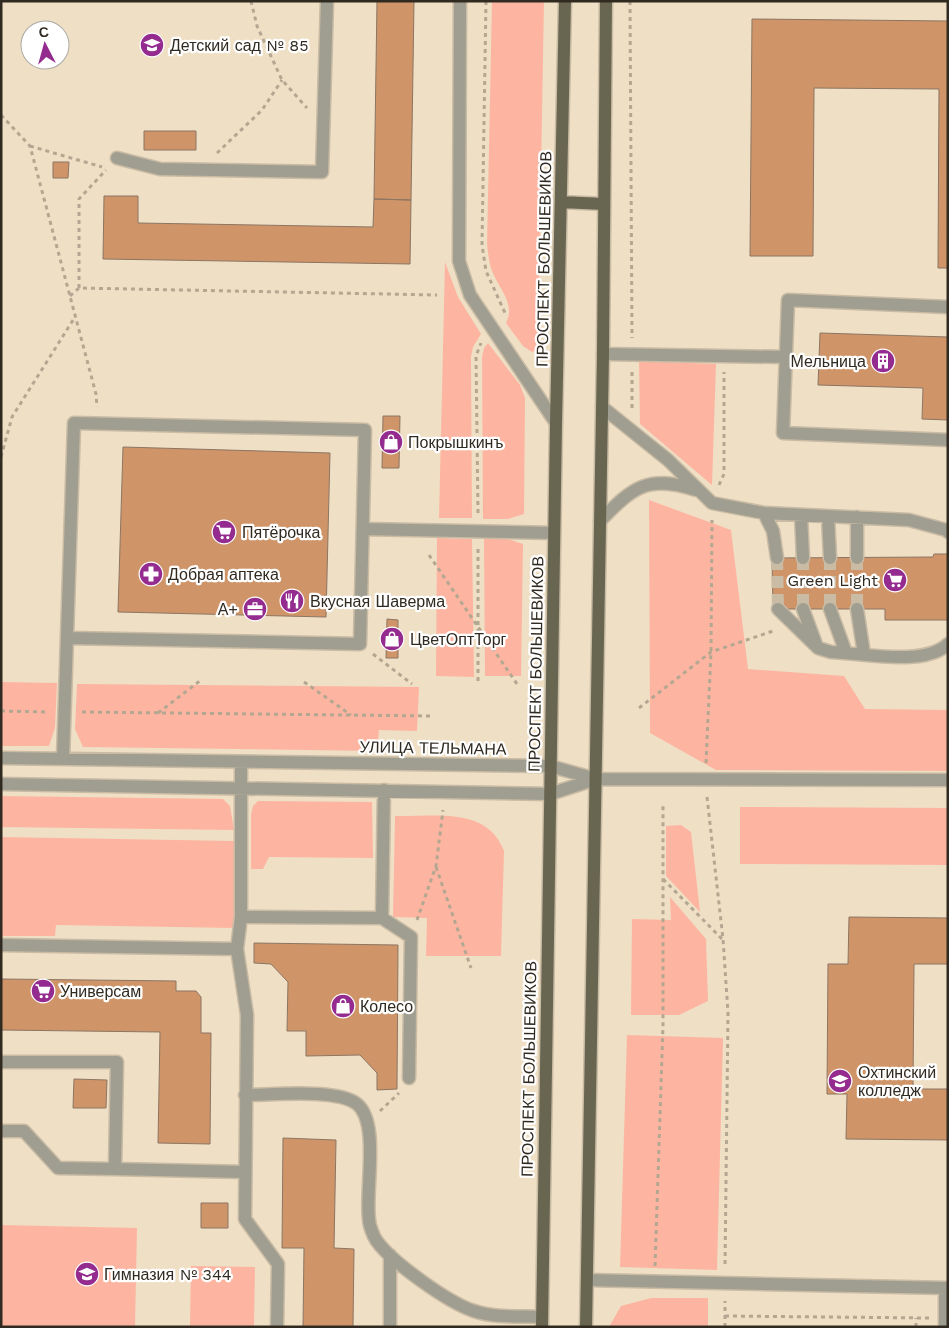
<svg xmlns="http://www.w3.org/2000/svg" width="949" height="1328" font-family="'Work Sans',sans-serif">
<style>
.green{fill:#fdb5a1}
.building{fill:#cf9568;stroke:#8c7563}
.lines{fill:none;stroke-linecap:round;stroke-linejoin:round}
.minor-tunnel{stroke:#c9bba4;stroke-width:12;stroke-dasharray:12 6;stroke-linecap:butt}
.minor-casing{stroke:#c9bba4;stroke-width:15}
.major-casing{stroke:#c9bba4;stroke-width:15}
.path{stroke:#b4a792;stroke-width:3;stroke-dasharray:4 4;stroke-linecap:butt}
.minor{stroke:#9f9e91;stroke-width:12}
.major{stroke:#686650;stroke-width:12}
.labels{text-anchor:middle;dominant-baseline:central;stroke-width:4.5;stroke-linejoin:round;paint-order:stroke}
.poi-label{font-size:16px;fill:#302a20;stroke:#fff;text-anchor:start}
.street-label{font-size:16px;fill:#302a20;stroke:#fff}
</style>
<rect width="100%" height="100%" fill="#efdfc5"/>
<path class="green" d="M492,1h52l-6,345 -1,4 -5,2 -9,-6 -17,-23c10,-19 -7,-34 -14,-52 -3,-8 -4,-18 -5,-27z
M445,262l13,35 23,37 -8,13 -2,10 1,161h-33z
M488,343l32,42 5,13 -1,116 -16,5h-25l-1,-162 2,-9z
M639,361l77,3 -4,121 -72,-61z
M649,500l82,30 17,139 96,7 21,33 83,1v61l-232,-1 -66,-37z
M437,538l35,1 2,138 -38,-1z
M484,539h24l15,5 -2,132h-36z
M1,682l56,1 -2,45 -6,18h-48z
M77,684l342,3 -2,44 -38,-1 -2,21 -294,-4 -8,-18z
M1,796l222,3 7,7 4,24 -233,-3z
M258,801l114,1 1,56 -104,-1 -6,12h-12v-54l2,-9z
M740,807l208,1v57l-208,-1z
M395,816c40,1 92,-10 109,35l-3,105h-75l1,-38 -34,-1z
M681,825l10,7 9,80 -34,-36v-50z
M1,837l233,4v87l-178,-3 -1,11h-54z
M670,897l36,42 2,62 -29,14h-48l1,-96 39,1z
M627,1035l96,3 -6,232 -97,-3z
M1,1225l136,3 -2,99h-134z
M191,1266l64,1 -1,60h-64z
M651,1298h57v29h-99l12,-21z"/>
<path class="building" d="M377,1h37l-3,199 -37,-1z
M752,19l196,2v247h-10l1,-179 -125,-1 -1,168h-63z
M144,131h52v19h-52z
M53,162h16l-1,16h-15z
M104,196h34v27l235,4 1,-28 37,1 -1,64 -307,-5z
M820,333l128,4v83l-26,-1 1,-31 -105,-3z
M383,416h17l-1,52h-17z
M123,447l207,6 -4,164 -208,-5z
M934,554h14v66h-63v-11h-112l-1,-51 161,-1z
M387,619l11,1v38h-12z
M849,917l99,1v46h-34l-1,125h35v51l-102,-1 1,-45h-20l1,-130h20z
M254,943l144,2 -1,144 -20,1v-17l-17,-18 -54,1v-25h-19l1,-49 -17,-18 -17,-1z
M1,979l175,2v10h20l5,6v36h10l-1,111 -52,-1 2,-111 -159,-2z
M74,1079l33,1 -1,28h-33z
M283,1138l53,2 -2,108 20,1 -1,78h-50l1,-79h-22z
M201,1203h27v25h-27z"/>
<g class="lines">
<path class="minor-tunnel" d="M777,558l1,51
M803,558v51
M830,558v51
M857,558v51"/>
<g class="minor-casing">
<path id="minor" d="M460,1l-1,260 11,34 86,128
M117,158l43,11 162,3 5,-171
M948,307l-160,-7 -5,133 165,7
M603,354l183,3
M602,407l66,53 44,43 52,10 145,7 37,10 2,2
M764,513l9,18 4,27
M801,515l2,43
M828,517l2,41
M600,521c33,-34 48,-47 96,-31
M363,529l191,4
M857,558v-41
M778,609l40,39 13,4c31,1 93,15 117,-8
M803,609l13,35
M830,609l16,44
M857,609l7,45
M1,758l549,8 46,13 352,1
M63,759l11,-336 291,7 -5,214 -291,-6
M241,762v155l141,1 2,-128
M1,784l549,10 46,-15
M241,917l-4,32 10,66 -2,204 33,45 -1,63
M382,918l29,19 -2,141
M1,945l236,4
M1,1062h116l-2,107 130,3
M245,1095c26,0 93,-7 112,9 23,19 8,86 12,115 0,6 4,16 7,21 15,22 73,63 98,71 21,7 46,5 68,6
M1,1131h23l34,37 57,1
M587,1280l361,8
M390,1327v-72
M945,1327v-39"/>
</g>
<g class="major-casing">
<path id="major" d="M561,202l43,2
M542,1327l14,-904 9,-422
M586,1327l17,-973 3,-353"/>
</g>
<path class="path" d="M251,1l6,25 25,54 25,28
M486,1l-4,244 4,26 19,42
M630,1l2,337
M1,115l29,31 66,248 1,13
M30,146l72,21
M217,153l45,-43 20,-30
M79,288v-89l27,-29
M70,296l9,-8 358,7
M632,372v36
M1,457l11,-40 63,-100
M719,485l5,-11v-102
M478,513l-2,-157 5,-13
M478,549v135
M429,555l88,129
M373,654l39,30
M304,682l47,33
M639,708l72,-56 65,-22
M1,711l47,1
M82,712l349,4
M158,713l43,-33
M706,763l5,-111 1,-132
M707,797l16,142 5,74 -3,254
M436,867l35,101
M663,879l59,60
M417,920l19,-54 7,-56
M380,1111l19,-18
M655,1266l8,-240v-220
M725,1316l204,2
M725,1327v-26
M916,1327v-9"/>
<use href="#minor" class="minor"/>
<use href="#major" class="major"/>
</g>
<defs>
<g id="school-disc" transform="scale(1.25)"><circle r="9.5" fill="#942b8f" stroke="#fff"/><path d="M0-5L7-2L0 1L-7-2ZM-4 1L0 2.5L4 1V4Q0 6-4 4Z" fill="#fff"/></g>
<g id="building-disc" transform="scale(1.25)"><circle r="9.5" fill="#942b8f" stroke="#fff"/><path d="M-4-6H4V6H1V3H-1V6H-4ZM-2.5-4.3h1.7v1.8h-1.7ZM.8-4.3h1.7v1.8H.8ZM-2.5-1h1.7V.8h-1.7ZM.8-1h1.7V.8H.8Z" fill="#fff"/></g>
<g id="shop-disc" transform="scale(1.25)"><circle r="9.5" fill="#942b8f" stroke="#fff"/><path d="M-5-2.5h2.3a2.7 3.5 0 0 1 5.4 0H5L5.5 6h-11ZM-1.5-2.5h3a1.5 2.3 0 0 0-3 0Z" fill="#fff"/></g>
<g id="supermarket-disc" transform="scale(1.25)"><circle r="9.5" fill="#942b8f" stroke="#fff"/><path d="M-6-5.5h2.5l.6 2H6L4.5 2H-2.5L-4.4-4H-6ZM-1.5 3.2a1.3 1.3 0 1 0 .1 0ZM3 3.2a1.3 1.3 0 1 0 .1 0Z" fill="#fff"/></g>
<g id="pharmacy-disc" transform="scale(1.25)"><circle r="9.5" fill="#942b8f" stroke="#fff"/><path d="M-2-6h4v4h4v4h-4v4h-4v-4h-4v-4h4Z" fill="#fff"/></g>
<g id="restaurant-disc" transform="scale(1.25)"><circle r="9.5" fill="#942b8f" stroke="#fff"/><path d="M-5-6h1v4h1v-4h1v4h1v-4h1v5L-1.5 .5V6h-2V.5L-5-1ZM5-6V6H3V1.5H1.5Q1.5-4 5-6Z" fill="#fff"/></g>
<g id="office-disc" transform="scale(1.25)"><circle r="9.5" fill="#942b8f" stroke="#fff"/><path d="M-6-3h4V-5.5h4V-3h4V5H-6ZM-1-4.5V-3h2v-1.5ZM-6 0V1H6V0Z" fill="#fff"/></g>
<g id="university-disc" transform="scale(1.25)"><circle r="9.5" fill="#942b8f" stroke="#fff"/><path d="M0-5L7-2L0 1L-7-2ZM-4 1L0 2.5L4 1V4Q0 6-4 4Z" fill="#fff"/></g>
</defs>
<g fill-rule="evenodd">
<use href="#school-disc" x="152" y="45"/>
<use href="#building-disc" x="883" y="361"/>
<use href="#shop-disc" x="391" y="442"/>
<use href="#supermarket-disc" x="224" y="532"/>
<use href="#pharmacy-disc" x="151" y="574"/>
<use href="#supermarket-disc" x="895" y="580"/>
<use href="#restaurant-disc" x="292" y="601"/>
<use href="#office-disc" x="255" y="609"/>
<use href="#shop-disc" x="392" y="639"/>
<use href="#supermarket-disc" x="43" y="991"/>
<use href="#shop-disc" x="343" y="1006"/>
<use href="#university-disc" x="840" y="1081"/>
<use href="#school-disc" x="87" y="1274"/>
</g>
<g class="labels">
<g class="poi-label">
<text x="170" y="45">Детский сад № 85</text>
<text x="866" y="361" text-anchor="end">Мельница</text>
<text x="408" y="442">Покрышкинъ</text>
<text x="242" y="532">Пятёрочка</text>
<text x="168" y="574">Добрая аптека</text>
<text x="878" y="580" text-anchor="end">Green Light</text>
<text x="310" y="601">Вкусная Шаверма</text>
<text x="238" y="609" text-anchor="end">А+</text>
<text x="410" y="639">ЦветОптТорг</text>
<text x="60" y="991">Универсам</text>
<text x="360" y="1006">Колесо</text>
<text x="858" y="1072">Охтинский<tspan x="858" dy="18">колледж</tspan></text>
<text x="104" y="1274">Гимназия № 344</text>
</g>
<g class="street-label">
<text transform="translate(544 259) rotate(-89)">ПРОСПЕКТ БОЛЬШЕВИКОВ</text>
<text transform="translate(536 664) rotate(-89)">ПРОСПЕКТ БОЛЬШЕВИКОВ</text>
<text transform="translate(433 748) rotate(1)">УЛИЦА ТЕЛЬМАНА</text>
<text transform="translate(529 1069) rotate(-89)">ПРОСПЕКТ БОЛЬШЕВИКОВ</text>
</g>
</g>
<rect width="949" height="1328" fill="none" stroke="#302a20" stroke-width="5"/>
<g transform="translate(45 45) rotate(354)"><circle r="24" fill="#ffffff" stroke="#acaaa6"/>
<path d="M0-4L9 19L0 12L-9 19Z" fill="#942b8f"/>
<text y="-8" font-size="14" font-weight="bold" text-anchor="middle" fill="#302a20">С</text>
</g>
</svg>
